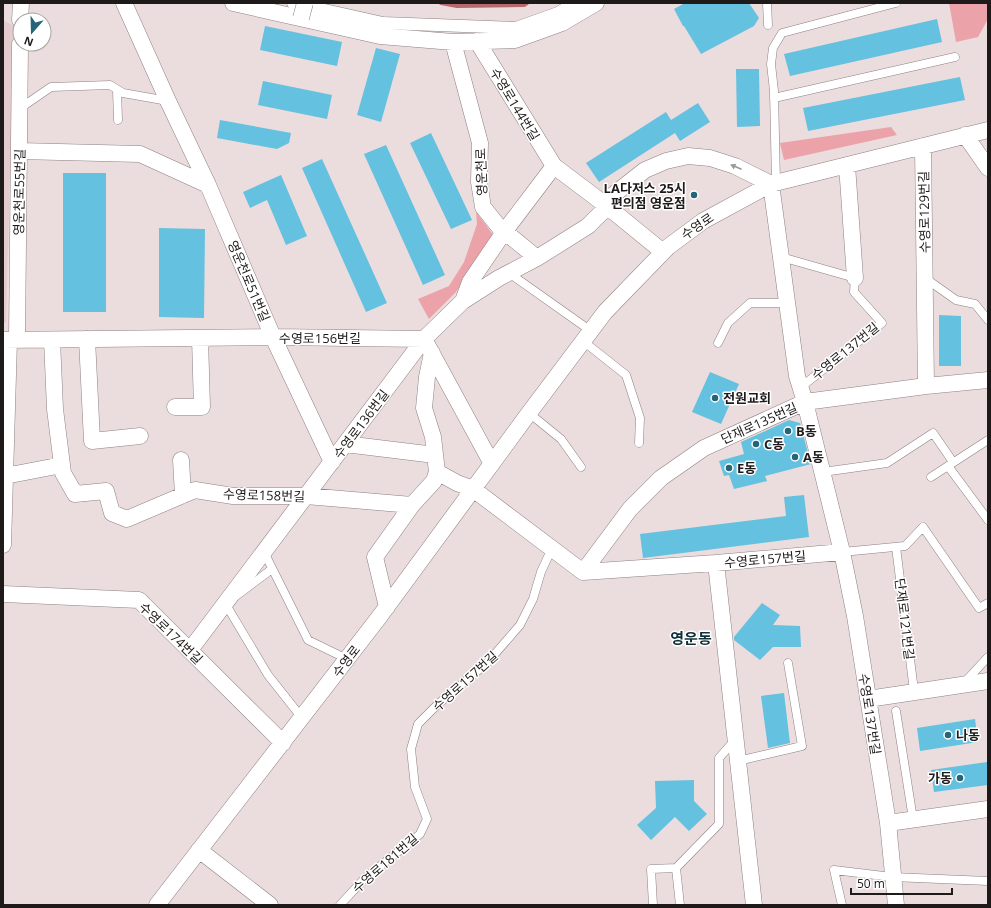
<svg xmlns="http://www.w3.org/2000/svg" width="991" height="908" font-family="'Open Sans','Noto Sans KR',sans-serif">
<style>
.built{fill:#e4ccce}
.green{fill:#eba3a9}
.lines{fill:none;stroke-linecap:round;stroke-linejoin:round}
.stream{stroke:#b66971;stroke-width:4}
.building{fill:#64c1df}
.service-casing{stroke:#8e8182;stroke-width:9}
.pedestrian-casing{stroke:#8e8182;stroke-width:13}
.minor-casing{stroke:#8e8182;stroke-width:17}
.service{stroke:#fff;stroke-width:8}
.pedestrian{stroke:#fff;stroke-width:12}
.minor{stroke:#fff;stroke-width:16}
.minor-bridge-casing{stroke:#8e8182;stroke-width:17;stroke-linecap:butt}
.minor-bridge{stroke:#fff;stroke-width:16}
.oneway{fill:#9a9898}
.poi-dot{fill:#236579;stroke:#fff;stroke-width:1.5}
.labels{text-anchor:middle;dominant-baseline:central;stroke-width:3;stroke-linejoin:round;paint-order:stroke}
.street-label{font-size:13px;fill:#1f1a1a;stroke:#fff}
.poi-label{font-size:13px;font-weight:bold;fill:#1f1a1a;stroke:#fff;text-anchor:start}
.quarter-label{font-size:15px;font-weight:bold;fill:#113039;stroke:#fff}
</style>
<rect width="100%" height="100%" fill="#ebdcdd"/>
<path class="built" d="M3,20l11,6 -8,296 -3,3z"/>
<path class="green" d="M949,3h39v16l-10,18 -22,5z
M891,127l6,8 -113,25 -4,-17z
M476,212l18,24 -38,56 -27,27 -11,-20 31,-13 15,-24 13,-38z"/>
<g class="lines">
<path class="stream" d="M441,3l16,3 67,-1 3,-2"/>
</g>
<path class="building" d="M685,3h64l10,15 -5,8 -53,28 -17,-28h-1l-9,-17z
M937,19l5,23 -152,34 -6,-22z
M265,26l77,16 -5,24 -77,-16z
M376,48l24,6 -19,68 -24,-7z
M736,69h23l1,57 -23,1z
M960,77l5,23 -157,31 -5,-23z
M263,81l69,14 -5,24 -69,-14z
M698,103l12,19 -30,19 -5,-8 -76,49 -13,-19 80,-51 5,8z
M220,120l71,13 -2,10 -12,6 -60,-11z
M431,133l41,87 -21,9 -41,-86z
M386,145l59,130 -22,10 -59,-131z
M322,159l65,144 -21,9 -64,-144z
M63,173h43v139h-43z
M281,175l26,61 -21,9 -19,-45 -17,8 -7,-16z
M159,228l46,1 -1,89 -45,-1z
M939,315l22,1v50h-22z
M710,372l29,12 -18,40 -29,-12z
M789,420l11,3 11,41 -46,12 2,5 -33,8 -5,-14 -5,1 -5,-15 25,-7 -3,-12z
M804,495l5,42 -166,21 -3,-24 146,-18 -2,-19z
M762,603l18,12 -7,10 27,1 1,21h-28l-13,13 -26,-20v-3z
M784,693l6,50 -22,5 -7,-52z
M975,719l3,23 -58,9 -3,-23z
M987,762l1,23 -54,7 -3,-22z
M694,780v21l13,13 -18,17 -14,-14 -24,23 -14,-15 19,-17 -1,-27z"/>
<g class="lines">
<g class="service-casing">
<path id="service" d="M767,3l1,22
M117,90l1,30
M774,98l181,-41
M19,109l32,-22 59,-2 13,8 45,8
M776,183l-2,-92 -3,-27 2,-16 9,-15 114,-30
M781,257l74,21 -1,14 28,31 -81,64
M509,273l82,58
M925,278l31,22 19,4 13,16
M583,341l43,34 14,43 -1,25
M718,343l10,-20 22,-20h37
M529,413l32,26 20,28
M948,466l40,54
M823,472l64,-9 46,-30 20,29
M931,477l57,-37
M896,547l18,144
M264,552l44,88 39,19
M842,552l63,-6 18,-19 56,81 9,-5
M236,596l36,-27
M225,603l43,72 34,43
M964,683l24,-26
M896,711l17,108
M738,761l64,-15 -14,-83
M340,905l24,-26 56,-45 7,-15 -12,-32 -4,-38 7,-25 20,-20 49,-41 33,-38 13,-26 8,-27 11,-24
M653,905l-2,-36 25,-1
M680,905l-4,-37 43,-44v-66l16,-18
M842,905l-8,-35 58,7 96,4"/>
</g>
<g class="pedestrian-casing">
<path id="pedestrian" d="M293,3l90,20 133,5 42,-15 17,-10"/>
</g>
<g class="minor-casing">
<path id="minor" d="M124,3l44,98 40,84 65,152 59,125
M233,3l147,33 73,6 62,-2 47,-17 34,-20
M20,20l1,-17
M477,41l77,125 49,37 60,49
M453,42l27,101 -1,39 4,25 16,20 38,31
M965,135l23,33
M923,146l3,240
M19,151l121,3 68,31
M847,165l8,113
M603,203l42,-33 21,-9 22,-5 22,2 25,8 36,18 26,192 8,26 37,150 13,64 33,207 8,82
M463,301l7,-19 34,-50 50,-66
M87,339l5,102 48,-5
M3,340l270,-3 151,2 68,125
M17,340l3,-296
M52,340l3,69 8,64 12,21 31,-3 6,22 15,6 68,-29 38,6h73l106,9 22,-24 3,-9 -4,-35 -9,-29 3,-31 5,-24
M175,407h27l-2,-69
M345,444l90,11
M181,460l2,35
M437,472l20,11 16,6 110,83 133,-9 126,-11
M5,476l57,-11
M3,545l6,-205
M716,563l38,342
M583,572l47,-63 31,-31 43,-30 101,-46 121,-16 62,-6
M3,594l136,6 144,143
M387,607l-12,-50 37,-52
M190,650l234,-311 39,-38 36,-23 38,-20 51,-32 19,-19
M868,699l120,-18
M888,823l100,-14
M199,850l71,55
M157,905l223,-289 149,-203 76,-101 63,-65 35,-26 68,-37 217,-54"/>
</g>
<use href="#service" class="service"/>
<use href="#pedestrian" class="pedestrian"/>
<use href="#minor" class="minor"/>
<g class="minor-bridge-casing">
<path id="minor-bridge" d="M301,18l4,-15"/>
</g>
<use href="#minor-bridge" class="minor-bridge"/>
</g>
<defs><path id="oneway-solid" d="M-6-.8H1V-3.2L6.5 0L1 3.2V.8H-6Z"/></defs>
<use class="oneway" href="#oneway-solid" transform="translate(736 167) rotate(-157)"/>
<g class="poi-dot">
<circle cx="694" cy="195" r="4"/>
<circle cx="715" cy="398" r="4"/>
<circle cx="788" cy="431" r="4"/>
<circle cx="756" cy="444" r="4"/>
<circle cx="795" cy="457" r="4"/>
<circle cx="729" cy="468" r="4"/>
<circle cx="948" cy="735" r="4"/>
<circle cx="960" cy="778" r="4"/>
</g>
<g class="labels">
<g class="street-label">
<text transform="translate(515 104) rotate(59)">수영로144번길</text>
<text transform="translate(481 172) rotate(-92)">영운천로</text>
<text transform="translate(19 192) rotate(-89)">영운천로55번길</text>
<text transform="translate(924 212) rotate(-91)">수영로129번길</text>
<text transform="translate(697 226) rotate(-34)">수영로</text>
<text transform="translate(249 281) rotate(67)">영운천로51번길</text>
<text x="320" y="338">수영로156번길</text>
<text transform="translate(845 351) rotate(-39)">수영로137번길</text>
<text transform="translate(759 423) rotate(-24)">단재로135번길</text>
<text transform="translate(361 424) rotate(-53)">수영로136번길</text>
<text transform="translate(264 495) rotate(2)">수영로158번길</text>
<text transform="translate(765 559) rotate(-5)">수영로157번길</text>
<text transform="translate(905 619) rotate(83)">단재로121번길</text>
<text transform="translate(171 633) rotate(44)">수영로174번길</text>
<text transform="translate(346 661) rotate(-52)">수영로</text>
<text transform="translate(465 681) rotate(-42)">수영로157번길</text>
<text transform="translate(870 714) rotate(81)">수영로137번길</text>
<text transform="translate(385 863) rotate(-41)">수영로181번길</text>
</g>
<g class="poi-label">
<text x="686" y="188" text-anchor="end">LA다저스 25시<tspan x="686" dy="15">편의점 영운점</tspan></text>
<text x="723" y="398">전원교회</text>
<text x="796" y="431">B동</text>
<text x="764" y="444">C동</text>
<text x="803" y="457">A동</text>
<text x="737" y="468">E동</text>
<text x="956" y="735">나동</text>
<text x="952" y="778" text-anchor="end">가동</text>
</g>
<g class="quarter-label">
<text x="691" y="638">영운동</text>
</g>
</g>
<rect width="991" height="908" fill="none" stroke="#1f1a1a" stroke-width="8"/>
<g transform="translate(32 32) rotate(200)"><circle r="19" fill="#ffffff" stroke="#a5a3a3"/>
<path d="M0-3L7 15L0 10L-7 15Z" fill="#236579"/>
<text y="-6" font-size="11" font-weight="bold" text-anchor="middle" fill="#1f1a1a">N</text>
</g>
<path d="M851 888v6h101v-6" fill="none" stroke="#1f1a1a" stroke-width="2"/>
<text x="857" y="888" font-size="12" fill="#1f1a1a" stroke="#ffffff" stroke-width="3" paint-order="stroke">50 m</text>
</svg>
